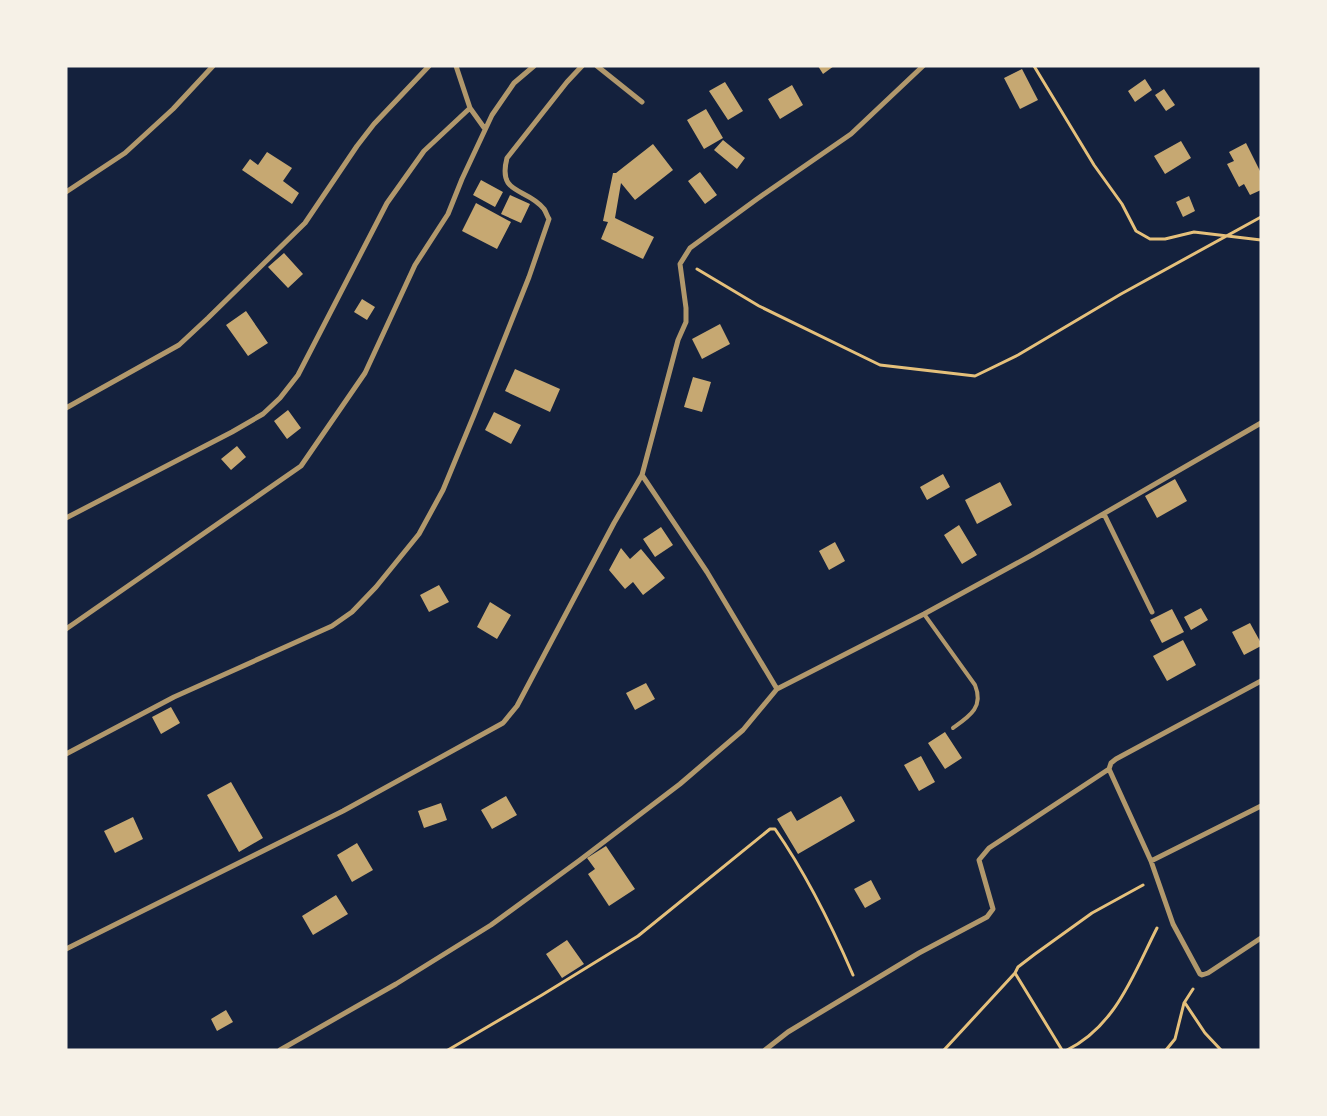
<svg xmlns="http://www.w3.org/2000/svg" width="1327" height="1116" font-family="'Exo 2',sans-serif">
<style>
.building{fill:#c6a872}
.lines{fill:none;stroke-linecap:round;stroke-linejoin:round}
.path{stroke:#e5c07b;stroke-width:3}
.service{stroke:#b1986c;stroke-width:4}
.minor{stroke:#b1986c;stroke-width:5}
</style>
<rect width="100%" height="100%" fill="#14213d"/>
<path class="building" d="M818,66h16l-11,8z
M1022,69l16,31 -18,9 -16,-31z
M1145,79l7,11 -17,12 -7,-11z
M725,82l18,29 -15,9 -19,-29z
M792,85l11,20 -23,14 -12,-20z
M1164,89l11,16 -9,6 -11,-16z
M706,109l17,29 -19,11 -17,-29z
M723,140l22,18 -8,11 -23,-19z
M1181,141l10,17 -26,16 -11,-18z
M1246,143l15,30v17l-11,5 -6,-11 -5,3 -12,-23 7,-3 -5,-9z
M653,144l20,26 -38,30 -14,-17 -6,35 39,19 -11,22 -42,-20 7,-17 -5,-1 10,-48h3z
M267,152l25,16 -9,13 16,12 -7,11 -50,-34 8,-11 8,6z
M700,172l17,23 -12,9 -17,-23z
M481,180l22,12 -8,15 -22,-12z
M510,195l20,9 -9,19 -20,-9z
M1189,196l6,15 -12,6 -7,-15z
M476,203l35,19 -14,27 -35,-18z
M284,253l19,21 -15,14 -20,-21z
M362,299l13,8 -8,13 -13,-8z
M246,311l22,32 -20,13 -22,-31z
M720,324l10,20 -28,15 -10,-20z
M515,369l45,20 -10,23 -45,-21z
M693,377l18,5 -9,30 -18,-5z
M288,410l13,18 -14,11 -13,-18z
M494,412l27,13 -10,19 -26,-14z
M237,446l9,11 -15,13 -10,-11z
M943,474l7,13 -23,13 -7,-13z
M1175,479l12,22 -30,17 -12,-22z
M1000,482l12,23 -35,19 -12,-24z
M959,525l18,30 -15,9 -18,-29z
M661,527l12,18 -18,12 -12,-18z
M835,542l10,19 -16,9 -10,-19z
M621,548l9,11 11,-10 24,29 -22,17 -10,-13 -8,7 -16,-19z
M439,585l10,17 -20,10 -9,-17z
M490,602l21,13 -14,24 -20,-12z
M1201,608l7,12 -17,10 -7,-13z
M1172,609l12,23 -22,11 -12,-23z
M1250,623l11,20v3l-17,9 -12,-23z
M1183,640l13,25 -29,16 -14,-25z
M646,683l9,16 -20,11 -9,-17z
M171,707l9,16 -19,11 -9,-17z
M945,732l17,26 -17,11 -17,-26z
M921,756l14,26 -16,9 -15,-26z
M231,782l32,56 -24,14 -32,-57z
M506,796l11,19 -25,14 -11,-19z
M841,796l14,25 -57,33 -21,-35 14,-8 6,10z
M441,803l6,17 -23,8 -6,-17z
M133,817l10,22 -28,14 -11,-22z
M357,843l16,27 -21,12 -15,-27z
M606,846l29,43 -26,17 -21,-32 7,-5 -8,-11z
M871,880l10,19 -16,9 -11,-19z
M336,895l12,19 -35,21 -11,-19z
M567,940l17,24 -22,14 -16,-24z
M226,1010l7,12 -16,9 -6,-12z"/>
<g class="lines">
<path class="path" d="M1034,66l60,99 28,39 14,27 14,8h15l29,-7 67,8
M697,269l62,37 121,59 95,11 43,-21 103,-61 140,-77
M1185,1003l20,30 16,17
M448,1050l94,-55 96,-59 132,-107h5c32,46 56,95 78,146
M944,1050l71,-77
M1062,1050l-47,-77 3,-6 17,-13 57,-41 51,-28
M1067,1050c49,-24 67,-77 90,-122
M1166,1050l9,-11 9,-36 9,-14"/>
<path class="service" d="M924,614l51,71c9,22 -5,31 -22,43"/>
<path class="minor" d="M456,66l14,42 15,21
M597,66l45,36
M923,66l-72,68 -94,65 -67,49 -10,16 6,44v14l-8,18 -36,135 65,97 70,117 147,-75 108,-59 229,-132
M66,192l59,-39 48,-44 40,-43
M66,408l113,-63 29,-27 97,-95 52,-77 17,-22 55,-58
M1104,514l48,98
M66,518l166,-86 31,-18 17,-16 18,-23 89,-172 37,-52 46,-43
M66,629l235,-163 64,-93 50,-108 33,-51 14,-35 30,-64 22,-32 20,-17
M1261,681l-145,78 -5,4 -2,6 42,92 22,63 27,50 2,1 6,-2 53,-35
M66,754l108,-57 158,-71 20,-14 24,-25 43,-53 24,-44 31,-75 55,-138 20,-58c-2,-3 -3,-7 -5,-10 -17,-22 -47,-13 -37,-51l60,-76 15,-16
M1151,861l110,-55
M66,949l277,-138 160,-88 14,-17 97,-183 28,-48
M280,1050l116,-66 95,-59 89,-65 100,-76 63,-54 34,-41
M765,1050l23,-18 33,-20 98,-59 68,-36 6,-8 -14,-49 10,-12 120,-79"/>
</g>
<rect width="1327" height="1116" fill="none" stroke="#f6f1e7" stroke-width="135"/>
</svg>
